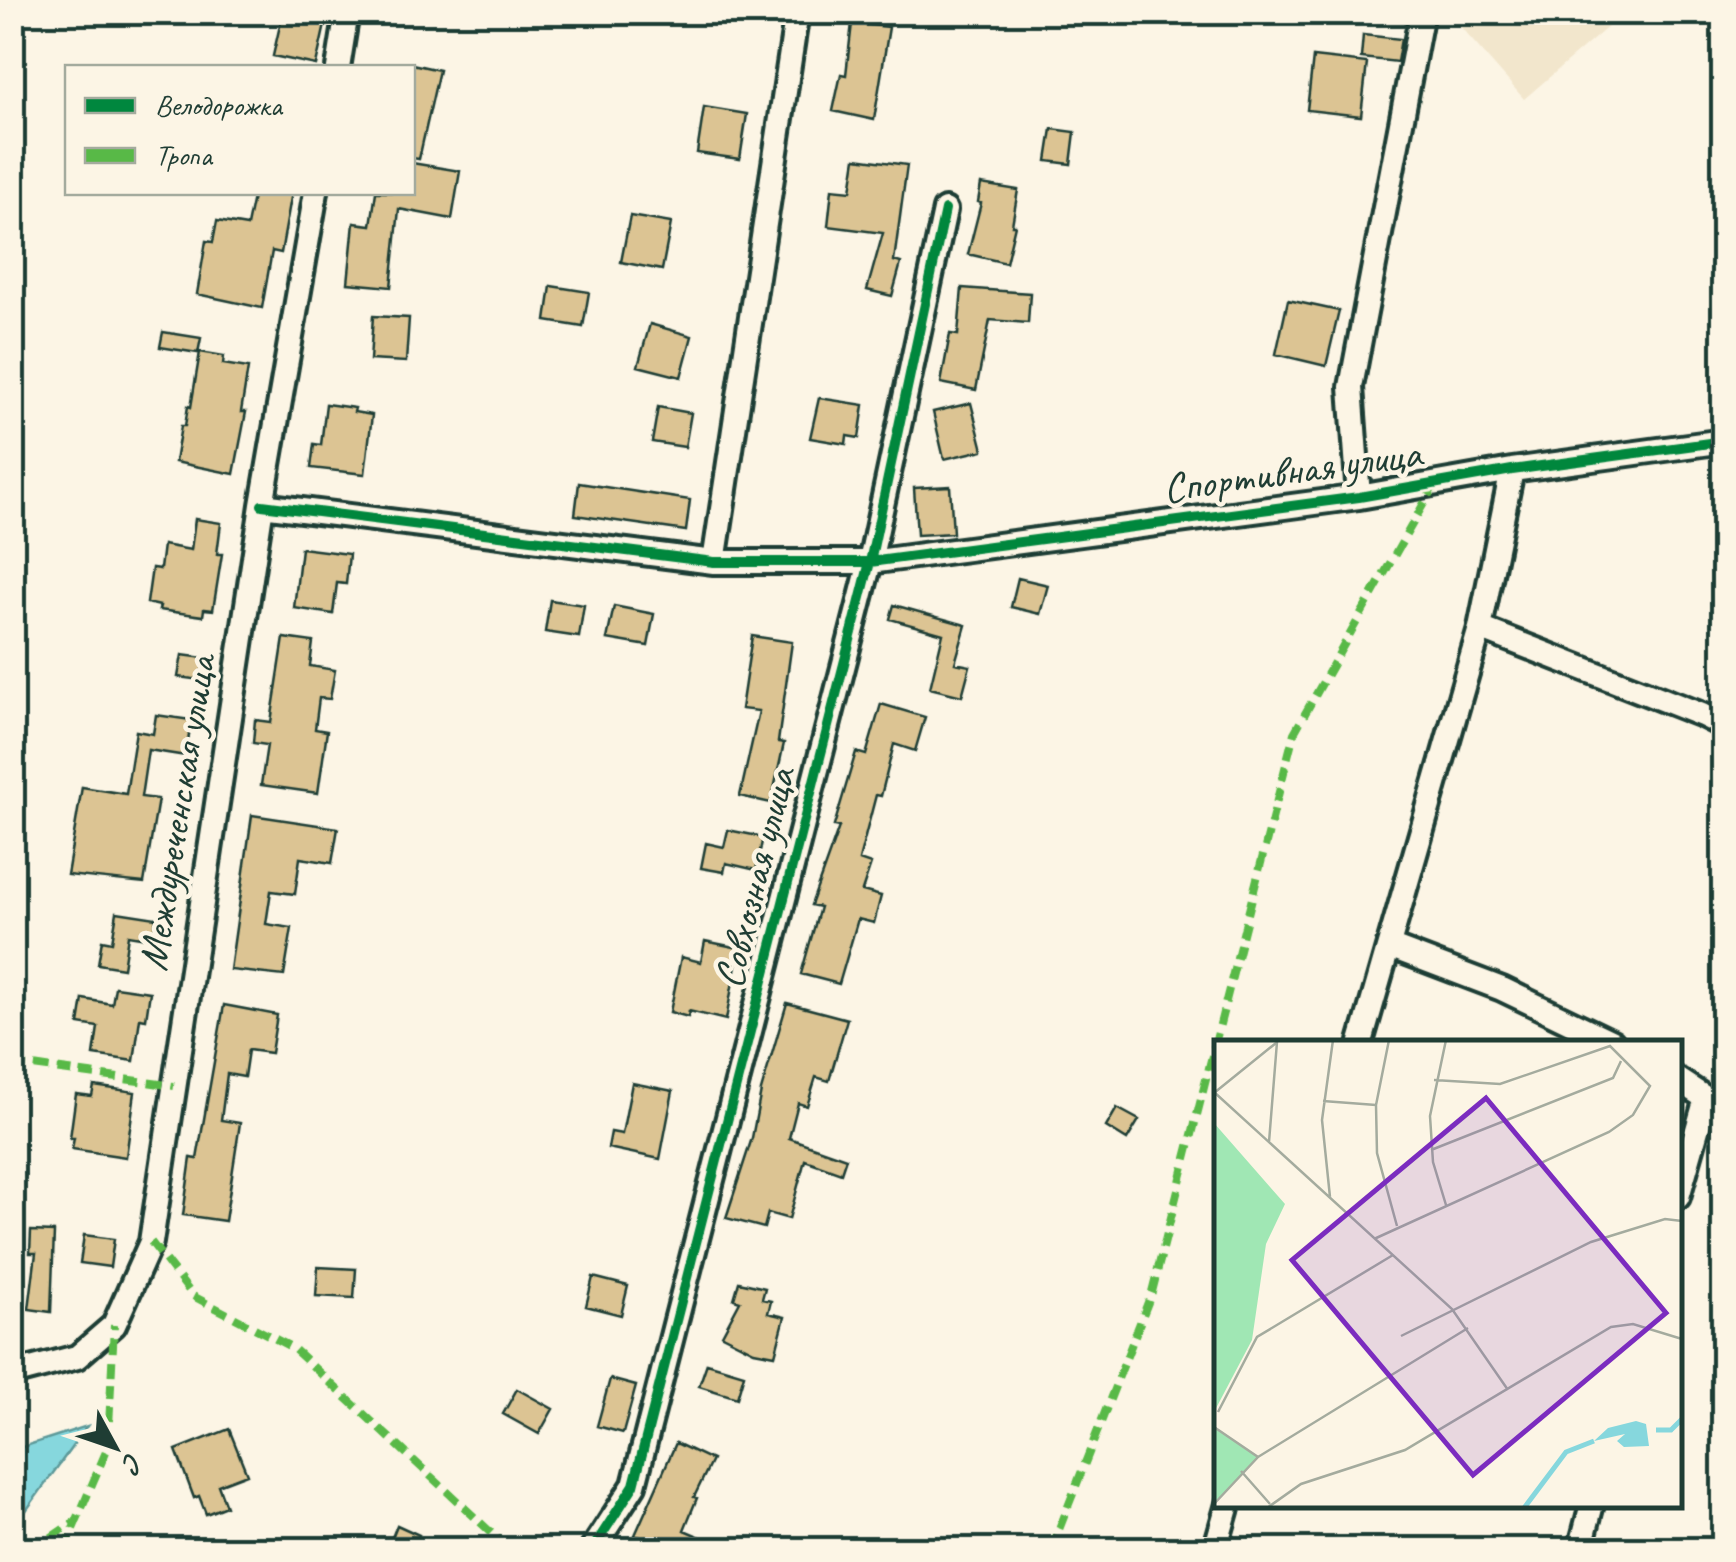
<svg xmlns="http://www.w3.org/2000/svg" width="1736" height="1562" font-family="Caveat,sans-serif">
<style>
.built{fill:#f2e6cc}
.water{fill:#86d7dd;stroke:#5d9999;stroke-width:2.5}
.building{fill:#dcc493;stroke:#1f3d34;stroke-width:2.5}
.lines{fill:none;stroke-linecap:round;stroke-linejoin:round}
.street-casing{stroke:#1f3d34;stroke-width:30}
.street{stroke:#fcf5e5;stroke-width:22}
.quiet{stroke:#58b947;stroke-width:8;stroke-dasharray:15 8;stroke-linecap:butt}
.cycleway-casing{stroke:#fcf5e5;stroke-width:16}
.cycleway{stroke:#00873e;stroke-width:10}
.labels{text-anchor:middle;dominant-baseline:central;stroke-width:9;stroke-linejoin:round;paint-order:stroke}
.street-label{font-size:42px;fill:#1f3d34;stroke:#fcf5e5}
.inset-river{fill:none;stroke:#86d7dd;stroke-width:5}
.inset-road{fill:none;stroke:#a4ab9e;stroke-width:2.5}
.view{fill:#7b2cbf;fill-opacity:0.15;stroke:#7b2cbf;stroke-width:5}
.inset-edge{fill:none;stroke:#1f3d34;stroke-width:5}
</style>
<rect width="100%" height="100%" fill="#fcf5e5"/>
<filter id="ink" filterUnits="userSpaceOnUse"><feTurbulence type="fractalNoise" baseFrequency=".01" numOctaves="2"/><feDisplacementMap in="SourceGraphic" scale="20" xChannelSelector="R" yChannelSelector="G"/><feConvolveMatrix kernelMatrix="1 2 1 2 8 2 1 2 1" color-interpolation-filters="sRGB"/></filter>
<g filter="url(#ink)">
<path class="built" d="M1470,12h154v1l-100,86 -67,-76z"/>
<path class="water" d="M87,1426l-72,100 -2,-1v-75z"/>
<path class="building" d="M283,12l43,8 -10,45 -43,-9z
M852,23l37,4 -15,93 -41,-9 8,-37 5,1z
M1363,35l38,4 -4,23 -36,-4z
M1313,57l54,6 -6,53 -54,-6z
M412,64l27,6 -20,89 -7,-1z
M704,107l43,7 -7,45 -43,-6z
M1052,129l23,3 -4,32 -24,-3z
M856,158l51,7 -13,96 7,2 -9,33 -25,-6 16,-57 -55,-7 4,-37 19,2z
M412,163l48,8 -8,48 -53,-10 -8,78 -43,-4 6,-60 17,2 5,-33h36z
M981,184l37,6 -6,35h3l-9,38 -38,-9 13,-51 -3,-1z
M254,192h38l-11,61 -9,-2 -10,57 -65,-14 9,-53 7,1 4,-21 30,5z
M630,216l41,7 -9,47 -41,-8z
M551,286l38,6 -6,35 -37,-6z
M962,288l68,5 -2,30 -38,-3 -14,70 -35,-7 9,-49 8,1z
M1288,300l51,11 -13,55 -50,-12z
M373,316l36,2 -3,44 -36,-2z
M650,324l42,12 -11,41 -43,-11z
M163,332l38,6 -3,15 -38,-6z
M200,352l24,4 -1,8 25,4 -7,44h5l-12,62 -59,-12 6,-36h4l3,-20 3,1z
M819,398l45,7 -5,33 -12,-2 -1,8 -36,-6z
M971,403l12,47 -39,9 -11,-47z
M326,404l29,4 -1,4 18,3 -7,59 -54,-6 3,-24 7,1z
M658,407l33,6 -6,34 -33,-5z
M579,483l111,17 -4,31 -111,-16z
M950,486l3,47 -36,2 -3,-47z
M195,519l26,4 -4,31h5l-9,56 -9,-1 -1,7 -44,-6 1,-4 -13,-3 5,-35 8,1 3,-24 28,5z
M301,548l48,6 -3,30 -9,-1 -4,31 -39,-6z
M1018,578l30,7 -8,29 -29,-7z
M550,600l34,5 -5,32 -34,-5z
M894,605l72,20 -11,38 15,3 -8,30 -32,-8 13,-54 -53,-15z
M614,606l40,8 -6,32 -41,-7z
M752,636l40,6 -14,100 6,1 -13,60 -31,-7 19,-85 -18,-2z
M284,638l29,4 -3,24 25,4 -5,29 -11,-1 -4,31 12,2 -9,62 -57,-8 6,-40 -14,-2 2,-23 16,2z
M182,655l22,3 -3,22 -23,-3z
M881,704l44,13 -10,34 -21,-7 -13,52 -5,-1 -17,65 12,4 -9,27 19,5 -7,27 -16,-4 -19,65 -38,-10 19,-67 -9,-2 28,-78 -5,-1 22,-74 10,3z
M156,715l35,5 -5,36 -38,-6 -7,47 17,2 -14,84 -77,-8 15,-88 44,7 10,-63 17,3z
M252,815l86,13 -6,35 -32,-5 -5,36 -24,-3 -5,33 26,4 -8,48 -54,-6z
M728,830l35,7 -7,33 -30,-7 -2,9 -23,-4 5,-25 18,4z
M117,912l39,6 -3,21 -25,-4 -5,33 -25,-4 4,-24 10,2z
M705,941l34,7 -13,72 -37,-9 -1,6 -18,-5 11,-55 20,5z
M115,987l35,5 -4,27 -6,-1 -6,43 -40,-6 4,-28 -19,-3 4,-25 29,5z
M787,1003l60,16 -18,62 -13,-4 -9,29 -9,-3 -9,35 57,20 -5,15 -36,-13 -16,59 -21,-6 -4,15 -38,-10 26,-80 9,-47z
M224,1005l53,10 -6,38 -23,-3 -4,27 -17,-3 -6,46 19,3 -15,98 -42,-6 8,-57 6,1z
M632,1083l41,8 -13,68 -52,-11 3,-16 11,2z
M94,1086l41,6 -9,65 -54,-8 2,-11h-4l6,-44 16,2z
M1117,1108l22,12 -12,20 -21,-13z
M31,1231l23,1 -3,80 -22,-3 7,-56h-6z
M84,1235l30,4 -4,28 -30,-4z
M318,1267l38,2 -2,29 -38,-2z
M593,1277l35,9 -7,29 -35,-9z
M739,1282l26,6 -3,11 9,2 -3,12 17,4 -10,38 -21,-4 -32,-16 18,-34 -6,-2z
M707,1363l37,11 -7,24 -38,-12z
M610,1379l26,7 -13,47 -26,-7z
M517,1389l36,20 -14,25 -36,-20z
M229,1429l18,45 -29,11 8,21 -20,8 -7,-18 -5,2 -18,-48z
M676,1443l36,17 -18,37 3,1 -13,32 47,20h-71l1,-5 -26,-10z
M397,1525l22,10 -6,15h-26z"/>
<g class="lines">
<g class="street-casing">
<path id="street" d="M338,68l9,-56
M1359,497l-8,-110 71,-375
M262,505l452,57h156l489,-65 153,-27 212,-29
M714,562l83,-550
M1480,628l222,87 22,11
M1389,946l113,43 110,53
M1361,1042l119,-414 32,-158
M1678,1080l46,30
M1678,1197l28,-99
M12,1374l65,-17 37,-32 37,-83 111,-737 54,-313
M592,1550l42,-65 236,-923 75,-352
M1215,1550l13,-46
M1580,1550l12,-46"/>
</g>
<use href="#street" class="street"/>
<path class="quiet" d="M12,1063l162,23
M151,1242l42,54 100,52 217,202
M32,1550l42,-28
M64,1550l44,-103 6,-122
M1051,1550l101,-258 142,-559 142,-251"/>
<g class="cycleway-casing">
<path id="cycleway" d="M262,505l452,57h156l489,-65 153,-27 212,-29
M592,1550l42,-65 236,-923 75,-352"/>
</g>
<use href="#cycleway" class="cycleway"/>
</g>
</g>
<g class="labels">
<g class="street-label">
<text transform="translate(1292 471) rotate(-8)">Спортивная улица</text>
<text transform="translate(177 813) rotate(-81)">Междуреченская улица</text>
<text transform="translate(755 878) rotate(-76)">Совхозная улица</text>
</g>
</g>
<g transform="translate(1214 1040)">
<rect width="468" height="468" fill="#fcf5e5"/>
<path d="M0,83l71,81 -19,40 -14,96 -38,72zM0,387l44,30 -44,47z" fill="#a0e7b4"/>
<path d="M422,381l10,3 3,22 -25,1 -7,-6 8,-7 -31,7 14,-13z" fill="#86d7dd"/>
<path class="inset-river" d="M442,390h15l11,-11M310,468l42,-56 28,-11"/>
<path class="inset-road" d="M175,0l-13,65 1,48 20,73M0,52l238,217 56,81M0,53l62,-50M109,61l53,4M55,102l8,-100M217,110l182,-72 8,-17M116,157l-8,-77 11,-80M232,165l-13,-43 -3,-46 16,-76M160,199l235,-107 24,-17 17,-29 -40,-40 -110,38 -66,-4M187,296l190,-94 74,-23 17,2M4,372l39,-75 136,-82M0,387l44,30 -44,47M44,417l210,-129M27,431l29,33M53,468l34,-24 104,-34 206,-123 22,-3 49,15"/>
<path class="view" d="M272,58l180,215 -193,162 -181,-215z"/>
<rect width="468" height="468" class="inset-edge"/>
</g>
<rect width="1736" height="1562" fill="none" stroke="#fcf5e5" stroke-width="50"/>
<rect x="25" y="25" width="1686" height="1512" fill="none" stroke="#1f3d34" stroke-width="4" filter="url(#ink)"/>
<rect x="65" y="65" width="350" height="130" fill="#fcf5e5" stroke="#a4ab9e" stroke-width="2.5"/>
<rect x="85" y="98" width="50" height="15" fill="#00873e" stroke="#a4ab9e" stroke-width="2.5"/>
<text x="155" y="115" font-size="30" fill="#1f3d34">Велодорожка</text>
<rect x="85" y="148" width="50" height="15" fill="#58b947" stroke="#a4ab9e" stroke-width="2.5"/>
<text x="155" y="165" font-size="30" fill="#1f3d34">Тропа</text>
<g transform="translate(115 1447) rotate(130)" stroke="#fcf5e5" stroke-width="8" paint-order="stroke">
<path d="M0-8L18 38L0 25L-18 38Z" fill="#1f3d34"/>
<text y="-15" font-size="28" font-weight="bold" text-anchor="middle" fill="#1f3d34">С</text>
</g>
</svg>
